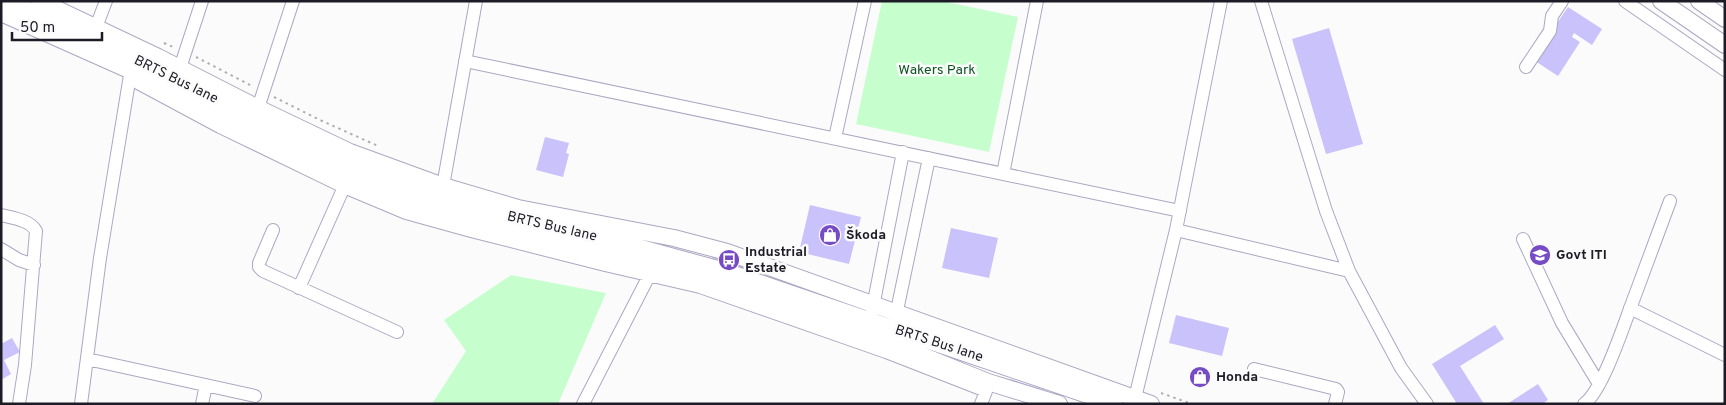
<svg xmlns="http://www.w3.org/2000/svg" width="1726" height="405" font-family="Overpass,sans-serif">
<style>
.green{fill:#c6ffcd}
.building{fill:#cac2fa}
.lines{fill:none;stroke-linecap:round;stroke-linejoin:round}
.minor-casing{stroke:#aba8c2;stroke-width:14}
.major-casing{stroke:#aba8c2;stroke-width:18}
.path{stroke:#afafb2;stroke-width:2;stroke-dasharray:2.5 4;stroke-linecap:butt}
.minor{stroke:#fff;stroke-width:12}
.major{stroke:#fff;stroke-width:16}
.labels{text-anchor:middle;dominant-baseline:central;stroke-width:5;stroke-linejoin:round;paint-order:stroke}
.park-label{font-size:14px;fill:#0f5424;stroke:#fbfbfb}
.street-label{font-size:14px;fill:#1d1c26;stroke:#fbfbfb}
.poi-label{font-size:14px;font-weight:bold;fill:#1d1c26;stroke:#fbfbfb;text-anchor:start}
</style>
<rect width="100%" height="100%" fill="#fbfbfb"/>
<path class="green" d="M882,1h60l76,16 -29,135 -133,-28z
M511,275l95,18 -48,111h-126l34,-53 -22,-31z"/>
<path class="building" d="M1568,7l34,22 -10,16 -18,-12 -2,4 8,5 -22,34 -26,-17z
M1329,28l34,116 -37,10 -34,-115z
M545,137l24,6 -3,10 3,1 -6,23 -27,-7z
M810,205l51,12 -12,47 -50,-12z
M951,228l47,10 -9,40 -47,-10z
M714,252l35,12 -3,6 -34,-12z
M1176,315l53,13 -7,28 -53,-13z
M1495,325l9,14 -44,27 24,38h-27l-25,-40z
M12,338l8,14 -16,8 7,14 -10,6v-36z
M1010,379l35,11 -2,7 -35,-12z
M1538,384l10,16 -6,4h-35z"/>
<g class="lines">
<g class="minor-casing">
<path id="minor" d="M1261,1l65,210 23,60 52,97 26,36
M1625,1l100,69
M96,27l10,-26
M465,61l715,150
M1526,67l24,-36 2,-15 10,-15
M180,68l22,-67
M138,75v8l82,44 124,60 62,26 65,18 134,34 95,22 186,65 100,39 -5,13
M258,108l35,-107
M835,138l30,-137
M1003,174l34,-173
M443,186l33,-185
M1,215c12,3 29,5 35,16l-11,134 -6,39
M273,230l-14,33v4l4,4 134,61
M1176,230l173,41
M1523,239l39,84 37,61
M1,249l18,11 15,5
M299,288l45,-101
M1630,308l95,47
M872,312l31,-160
M895,320l34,-162
M87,359l168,37
M1254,369l82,20 2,3 -3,12
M1135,398l41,-168 45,-229
M81,404l19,-146 32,-195
M202,404l4,-19
M583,404l70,-136
M1584,404c19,-13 41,-83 50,-106 12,-32 24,-65 36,-97"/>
</g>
<g class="major-casing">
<path id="major" d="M9,1l108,50 150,75 75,35 51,20 62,21 71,20 93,20 106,29 389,133
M40,1l118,56 100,51 92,44 93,34 75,22 156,30 53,14 424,152
M1661,1l64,44
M1699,1l26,18
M1,13l146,65 116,59 86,40 46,20 46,16 57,15 204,51 157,51 129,52 71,22"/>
</g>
<path class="path" d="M164,43l9,4
M196,57l56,29
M274,97l46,23 58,26
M1161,393l31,11"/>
<use href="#minor" class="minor"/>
<use href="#major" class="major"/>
</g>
<defs>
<g id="shop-disc" transform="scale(1.125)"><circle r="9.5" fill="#764cc5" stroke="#fbfbfb"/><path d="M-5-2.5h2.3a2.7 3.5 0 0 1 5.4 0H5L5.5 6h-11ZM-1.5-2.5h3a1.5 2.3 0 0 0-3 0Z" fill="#fff"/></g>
<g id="university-disc" transform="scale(1.125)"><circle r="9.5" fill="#764cc5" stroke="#fbfbfb"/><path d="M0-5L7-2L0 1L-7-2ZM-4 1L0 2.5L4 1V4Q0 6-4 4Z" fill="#fff"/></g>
<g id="bus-disc" transform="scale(1.125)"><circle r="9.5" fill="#764cc5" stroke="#fbfbfb"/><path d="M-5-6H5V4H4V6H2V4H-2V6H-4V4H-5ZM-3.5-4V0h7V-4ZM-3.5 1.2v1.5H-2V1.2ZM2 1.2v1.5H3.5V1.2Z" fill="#fff"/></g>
</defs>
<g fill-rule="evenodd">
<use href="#shop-disc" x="830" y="235"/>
<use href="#university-disc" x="1540" y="255"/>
<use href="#bus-disc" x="729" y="260"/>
<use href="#shop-disc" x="1200" y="377"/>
</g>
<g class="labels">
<g class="park-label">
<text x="937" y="70">Wakers Park</text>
</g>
<g class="street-label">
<text transform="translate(176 80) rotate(26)">BRTS Bus lane</text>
<text transform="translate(552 227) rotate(13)">BRTS Bus lane</text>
<text transform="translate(939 344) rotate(18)">BRTS Bus lane</text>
</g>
<g class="poi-label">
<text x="846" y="235">Škoda</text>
<text x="745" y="252">Industrial<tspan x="745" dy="16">Estate</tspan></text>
<text x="1556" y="255">Govt ITI</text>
<text x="1216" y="377">Honda</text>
</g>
</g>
<rect width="1726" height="405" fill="none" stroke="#1d1c26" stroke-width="5"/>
<path d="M12 32v8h90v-8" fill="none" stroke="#1d1c26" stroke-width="2.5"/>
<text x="20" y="32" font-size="15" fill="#1d1c26" stroke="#fbfbfb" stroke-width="4" paint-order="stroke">50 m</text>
</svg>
